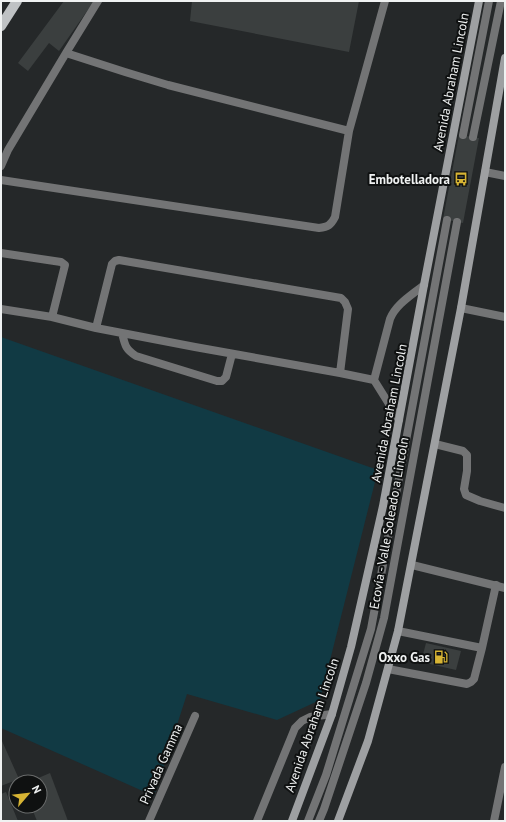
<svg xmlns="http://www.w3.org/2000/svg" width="506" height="822" font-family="'PT Sans',sans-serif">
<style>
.green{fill:#113a44}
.building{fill:#3b3f3f}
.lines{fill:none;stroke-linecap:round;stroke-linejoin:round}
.service{stroke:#737475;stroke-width:8}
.minor{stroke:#737475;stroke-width:8}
.tertiary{stroke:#737475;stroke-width:8}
.secondary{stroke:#9ea0a2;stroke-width:8}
.primary{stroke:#bfc2c4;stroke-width:10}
.labels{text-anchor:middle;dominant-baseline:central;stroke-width:4;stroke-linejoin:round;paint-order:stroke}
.street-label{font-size:13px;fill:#f0f2f2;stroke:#0f1111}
.poi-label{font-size:13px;font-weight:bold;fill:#f0f2f2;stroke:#0f1111;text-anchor:end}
</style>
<rect width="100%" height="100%" fill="#252829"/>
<path class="green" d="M1,337l377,133 -58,230 -43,20 -90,-26 -33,102 -153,-68z"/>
<path class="building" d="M64,1h30l-35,50 -10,-8 -21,28 -10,-8z
M192,1h167l-10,51 -159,-31z
M459,135l20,3 -16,85 -20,-4z
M426,643l35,8 -5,19 -35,-8z
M2,741l17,38 -18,7v-44z
M50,773l18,48h-31l-6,-15h9v-24h-11z
M6,792l12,29h-17v-27z"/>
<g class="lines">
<path class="service" d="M66,53l59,19 43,13 181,46
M463,135l26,-134
M473,137l28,-136
M1,166l7,-16 58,-97 32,-52
M1,180l318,48c9,-1 12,-3 16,-11l14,-86 36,-130
M1,253l60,9 4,3 -13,52
M1,309l51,8 44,11 99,19 145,26 34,7 25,40
M96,328l16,-64 3,-3 4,-1 222,38 4,4 3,7 -8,64
M122,333c3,12 3,16 14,23l81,25h5l4,-4 6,-23
M374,380l16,-61c6,-15 22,-24 34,-34
M435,444l28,7 4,4v16l-3,18 2,6 14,6 25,7
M482,648l14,-63
M388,669l79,15 4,-2 3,-3 8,-31 -84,-17
M308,821l18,-46 45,-146 76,-409
M319,821l5,-12 42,-126 18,-65 73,-396"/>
<path class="minor" d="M485,172l20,4
M461,308l44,9
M149,821l46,-105
M257,821l38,-93 7,-7 8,-4 22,-3
M494,821l11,-54"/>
<path class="tertiary" d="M412,565l93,23"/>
<path class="secondary" d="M292,821l40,-107 19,-67 32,-141 41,-221 55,-284
M338,821l30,-80 30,-110 63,-323 44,-250"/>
<path class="primary" d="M1,26l16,-25"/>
</g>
<defs>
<g id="bus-bare" transform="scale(1.08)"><path d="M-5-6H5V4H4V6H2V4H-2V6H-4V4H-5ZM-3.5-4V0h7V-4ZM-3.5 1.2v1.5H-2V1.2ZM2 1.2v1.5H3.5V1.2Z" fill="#d7b434" stroke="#0f1111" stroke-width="2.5" paint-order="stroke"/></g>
<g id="fuel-bare" transform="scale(1.08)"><path d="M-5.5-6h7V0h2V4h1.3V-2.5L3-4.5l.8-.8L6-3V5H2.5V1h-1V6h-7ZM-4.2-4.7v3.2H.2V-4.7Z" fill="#d7b434" stroke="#0f1111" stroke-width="2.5" paint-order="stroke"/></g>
</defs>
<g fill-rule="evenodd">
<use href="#bus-bare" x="461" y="179"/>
<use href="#fuel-bare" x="441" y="657"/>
</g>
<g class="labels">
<g class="street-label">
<text transform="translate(451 82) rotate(-79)">Avenida Abraham Lincoln</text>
<text transform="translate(389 413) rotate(-79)">Avenida Abraham Lincoln</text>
<text transform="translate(389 523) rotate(-80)">Ecovía - Valle Soleado a Lincoln</text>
<text transform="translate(312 725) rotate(-71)">Avenida Abraham Lincoln</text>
<text transform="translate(161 764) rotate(-66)">Privada Gamma</text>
</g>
<g class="poi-label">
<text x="450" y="179">Embotelladora</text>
<text x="430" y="657">Oxxo Gas</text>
</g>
</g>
<rect width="506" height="822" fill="none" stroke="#f0f2f2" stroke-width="4"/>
<g transform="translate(28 794) rotate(62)"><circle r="19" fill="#0f1111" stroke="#696b6b"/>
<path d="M0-3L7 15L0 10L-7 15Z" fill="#d7b434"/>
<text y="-6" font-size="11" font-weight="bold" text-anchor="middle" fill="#f0f2f2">N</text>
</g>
</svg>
